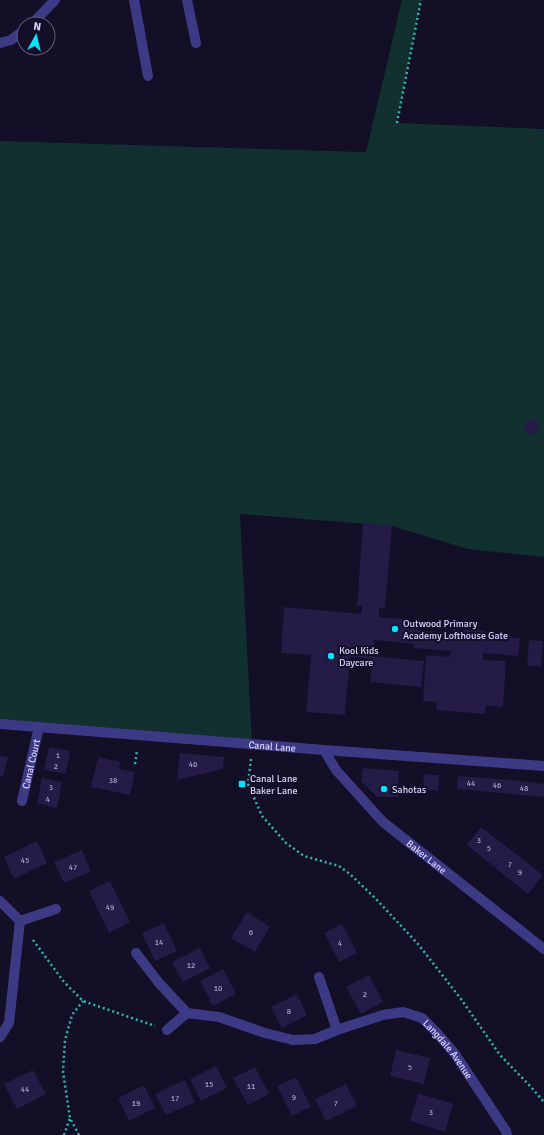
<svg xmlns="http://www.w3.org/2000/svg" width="544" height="1135" viewBox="0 0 544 1135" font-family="Signika,sans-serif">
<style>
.green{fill:#12302f}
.building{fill:#241b47}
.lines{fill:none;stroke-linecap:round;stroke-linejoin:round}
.path{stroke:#2fb8b0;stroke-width:2.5;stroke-dasharray:2 3;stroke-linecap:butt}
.minor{stroke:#3d3a85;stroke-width:10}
.poi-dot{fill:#00e5ff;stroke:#130f26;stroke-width:1.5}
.labels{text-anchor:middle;stroke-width:4;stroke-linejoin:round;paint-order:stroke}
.number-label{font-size:8px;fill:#aca6d1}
.poi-label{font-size:10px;fill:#d9d4ff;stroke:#130f26;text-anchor:start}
.street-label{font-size:10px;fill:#d9d4ff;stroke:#130f26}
</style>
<rect width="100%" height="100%" fill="#130f26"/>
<path class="green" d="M402 0H421L397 123 544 129V557L468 549 392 526 240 514 252 744 0 724V141L366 152Z"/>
<path class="building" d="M532 419 539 424 538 432 531 435 525 431 526 422Z
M363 523 392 526 385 608H379V617L418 620 417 630 452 633 453 629 485 631V635L520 638 518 656 483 653V660L506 661 503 707 486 706 485 714 436 710 437 702 423 701 426 655 450 657 451 651 414 648V644L374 640 372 656 424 661 421 687 370 682 373 659 350 657 345 715 306 712 311 655 281 653 284 607 361 614 362 606H357Z
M529 640 543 641 541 667 527 666Z
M49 747 70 751 66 774 44 770Z
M180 753 224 757 223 769 177 780Z
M0 756 8 757 3 777 0 776Z
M98 757 120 762 119 769 135 772 130 795 91 787Z
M363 768 399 771 398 797H377L361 781Z
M424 774 439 775 438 791 423 790Z
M458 776 511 780 544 784V797L457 789Z
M42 778 62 782 57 808 37 803Z
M481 827 543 875 528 894 467 845Z
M37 841 47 863 14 879 4 857Z
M82 850 91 871 64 883 54 862Z
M110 881 130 922 109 933 89 891Z
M247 912 270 927 255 952 231 938Z
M164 923 177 951 155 961 142 933Z
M342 924 357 953 339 962 324 933Z
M200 948 210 968 183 982 172 962Z
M223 969 236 994 213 1006 200 981Z
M369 975 383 1002 361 1014 346 987Z
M297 994 307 1015 282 1028 271 1007Z
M396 1050 430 1058 424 1084 390 1076Z
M216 1066 227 1088 201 1101 190 1079Z
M255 1067 269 1094 248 1105 233 1078Z
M33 1070 46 1094 17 1109 4 1084Z
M296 1077 311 1107 292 1116 277 1086Z
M185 1080 195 1102 166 1115 155 1094Z
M346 1084 357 1106 326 1121 315 1099Z
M144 1085 155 1108 129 1121 118 1098Z
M418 1093 453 1104 445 1132 410 1121Z"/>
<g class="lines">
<path class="path" d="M397 123 421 0
M251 759 248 784 262 816 286 843 304 856 339 866 351 875 376 899 418 944 461 999 500 1055 531 1087 544 1102
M135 764 137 750
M33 940 64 982 83 1001 155 1026
M64 1135 70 1118
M79 1135 70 1118 63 1072 65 1040 72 1015 83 1001"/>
<g class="minor">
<path d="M134 0 148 76"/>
<path d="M187 0 196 43"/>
<path d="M32 24 55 0"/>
<path d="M0 43 11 40 24 30"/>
<path id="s1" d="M0 724 324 750 544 766"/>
<path id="s2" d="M324 750 336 770 383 822 544 949"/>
<path id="s3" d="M22 801 39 727"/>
<path d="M0 901 20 921 56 909"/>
<path d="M136 953 159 983 187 1013"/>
<path d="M319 977 337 1030"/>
<path id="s4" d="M167 1030 187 1013 219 1017 265 1033 293 1040 315 1039 337 1030 383 1015 403 1012 422 1018 437 1033 455 1054 506 1131 507 1135"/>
<path d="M0 1037 9 1023 20 921"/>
</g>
</g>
<g class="poi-dot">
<circle cx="395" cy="629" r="4"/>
<circle cx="331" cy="656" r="4"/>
<rect x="238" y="780" width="8" height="8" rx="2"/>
<circle cx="384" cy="789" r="4"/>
</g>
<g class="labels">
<g class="number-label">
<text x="58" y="758">1</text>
<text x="193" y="767">40</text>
<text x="56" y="769">2</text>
<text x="113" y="783">38</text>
<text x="471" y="786">44</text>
<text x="497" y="788">46</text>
<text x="51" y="790">3</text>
<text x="524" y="791">48</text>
<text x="48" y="802">4</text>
<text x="479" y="843">3</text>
<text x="489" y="851">5</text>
<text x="25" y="863">45</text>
<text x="510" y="867">7</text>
<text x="73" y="870">47</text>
<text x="520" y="875">9</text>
<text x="110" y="910">49</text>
<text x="251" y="935">6</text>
<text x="159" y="945">14</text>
<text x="340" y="946">4</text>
<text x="191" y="968">12</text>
<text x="218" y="991">10</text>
<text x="365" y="997">2</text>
<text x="289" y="1014">8</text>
<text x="410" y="1070">5</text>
<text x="209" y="1087">15</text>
<text x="251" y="1089">11</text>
<text x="25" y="1092">44</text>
<text x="294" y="1100">9</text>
<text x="175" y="1101">17</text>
<text x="136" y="1106">19</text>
<text x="336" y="1106">7</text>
<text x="431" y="1115">3</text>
</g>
<g class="poi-label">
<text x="403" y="627">Outwood Primary<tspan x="403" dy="12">Academy Lofthouse Gate</tspan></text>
<text x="339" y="654">Kool Kids<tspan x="339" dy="12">Daycare</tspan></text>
<text x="250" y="782">Canal Lane<tspan x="250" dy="12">Baker Lane</tspan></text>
<text x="392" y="793">Sahotas</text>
</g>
<g class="street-label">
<text dy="4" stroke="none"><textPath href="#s1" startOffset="273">Canal Lane</textPath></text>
<text dy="4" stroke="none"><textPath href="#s3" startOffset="38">Canal Court</textPath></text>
<text dy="4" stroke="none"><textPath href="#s2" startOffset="149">Baker Lane</textPath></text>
<text dy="4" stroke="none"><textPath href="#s4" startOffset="311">Langdale Avenue</textPath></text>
</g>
</g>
<g transform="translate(36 36) rotate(8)"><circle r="19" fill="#130f26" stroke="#625e7d"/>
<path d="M0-3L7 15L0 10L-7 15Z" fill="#00e5ff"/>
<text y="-6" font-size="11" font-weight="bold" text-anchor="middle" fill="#d9d4ff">N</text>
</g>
</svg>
